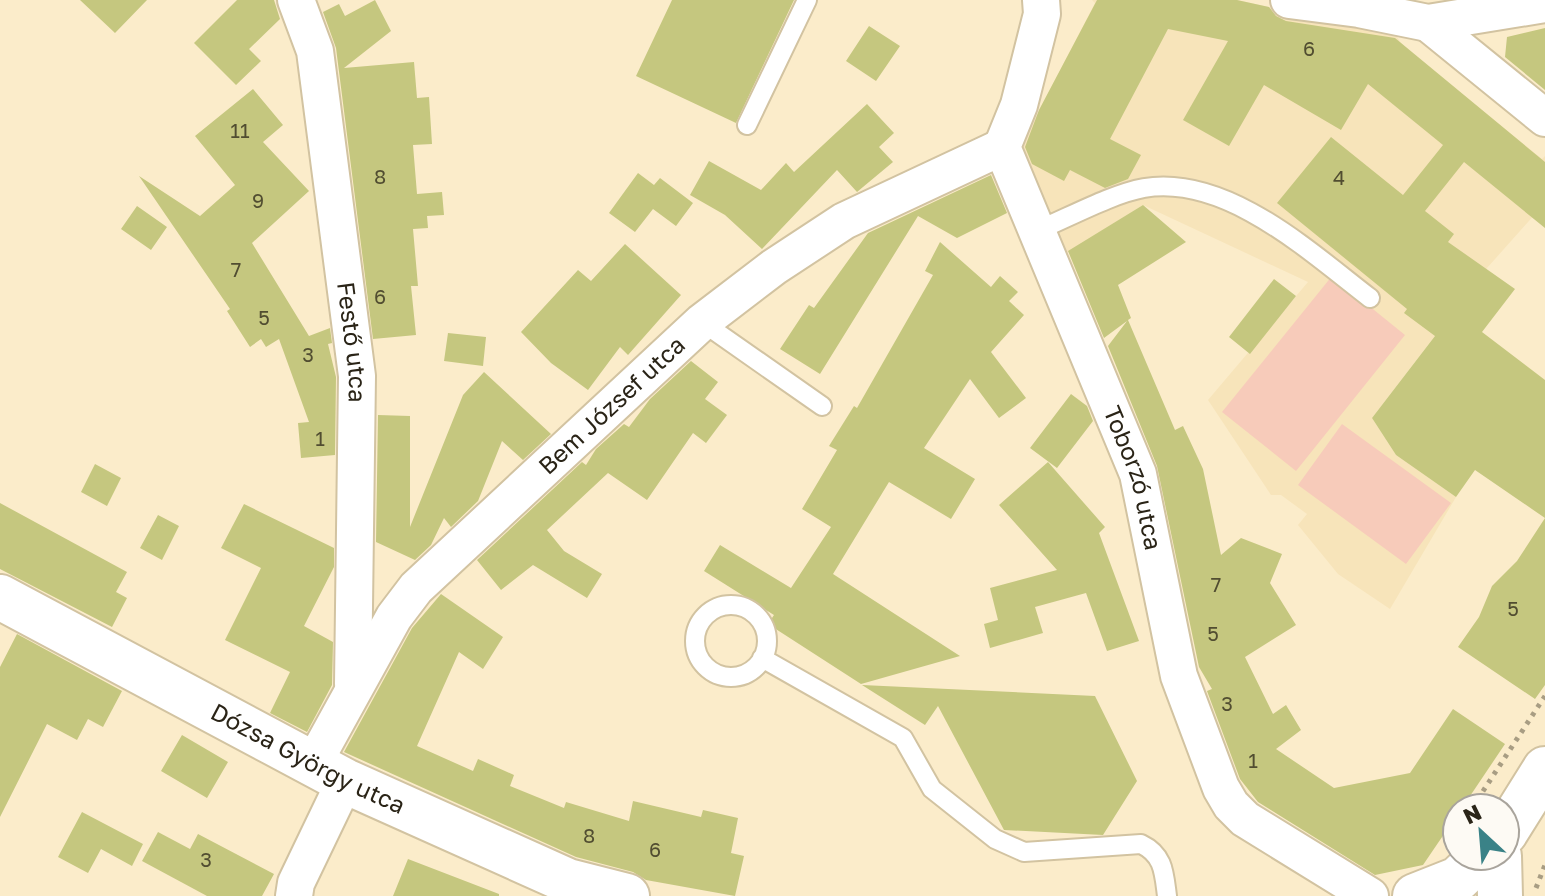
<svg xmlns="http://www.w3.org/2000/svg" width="1545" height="896" viewBox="0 0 1545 896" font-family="'Golos Text',sans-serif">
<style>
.built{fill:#f7e4ba}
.green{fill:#f7cbba}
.building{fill:#c5c77f}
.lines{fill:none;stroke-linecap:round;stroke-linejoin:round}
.service-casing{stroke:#d2c3a1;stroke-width:22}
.minor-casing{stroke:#d2c3a1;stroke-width:40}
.tertiary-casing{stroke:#d2c3a1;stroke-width:48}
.secondary-casing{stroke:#d2c3a1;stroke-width:48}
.path{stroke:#a89d83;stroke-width:5;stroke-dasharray:4 6;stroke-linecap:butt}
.service{stroke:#fff;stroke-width:18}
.minor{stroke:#fff;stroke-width:36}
.tertiary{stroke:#fff;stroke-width:44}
.secondary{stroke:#fff;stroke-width:44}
.labels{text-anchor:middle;stroke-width:6;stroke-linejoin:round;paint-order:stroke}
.number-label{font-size:20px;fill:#514d31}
.street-label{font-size:24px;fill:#2a2417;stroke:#fdfaf4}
</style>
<rect width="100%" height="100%" fill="#fbecca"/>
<path class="built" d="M1092 0H1237L1396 35 1402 45 1542 159 1545 156V203L1487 268 1372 418 1396 455 1456 497 1390 609 1338 574 1298 525 1307 514 1281 495H1271L1208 400 1308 282 1143 205 1060 257 1016 155 1095 3Z"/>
<path class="green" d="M1332 276 1405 335 1296 471 1222 412Z
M1342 424 1451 503 1406 564 1298 485Z"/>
<path class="building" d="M80 0H147L115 33Z
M237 0H274L280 19 249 49 261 61 236 85 194 43Z
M375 0 391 31 344 68 414 62 417 98 429 97 432 144 413 145 417 194 442 192 444 215 427 216 428 228 413 229 418 286H411L416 335 373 339 336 48 323 12 339 4 345 16Z
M672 0H794L736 123 636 76Z
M1097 0H1237L1269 7 1276 16 1286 21 1395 38 1545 162V228L1464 162 1425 211 1454 234 1448 242 1515 289 1482 332 1545 380V518L1475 470 1456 497 1396 455 1372 418 1435 336 1404 313 1407 309 1277 203 1331 137 1403 195 1443 145 1368 84 1341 130 1264 85 1229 146 1183 120 1228 41 1168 29 1110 139 1141 155 1128 179 1105 188 1070 170 1064 181 1032 164 1025 147 1039 110Z
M869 26 900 46 876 81 846 61Z
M1545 28V90L1505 57 1507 37Z
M253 89 283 125 263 142 309 191 252 243 309 336 330 328 332 343 328 344 336 377 335 455 301 458 298 423 309 422 279 339 266 347 261 339 250 347 227 311 230 309 139 176 200 216 235 185 195 136Z
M867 104 894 133 879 147 893 162 857 192 837 170 762 249 725 215 690 195 709 161 761 190 786 163 794 172Z
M638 173 654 185 660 178 693 203 676 226 653 209 635 232 609 213Z
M991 175 1007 213 957 238 918 216 820 374 780 349 809 305 814 308 868 233Z
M1143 205 1186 242 1118 285 1131 318 1128 320 1175 430 1183 426 1203 469 1221 555 1241 538 1282 554 1270 583 1296 625 1245 657 1273 714 1286 705 1301 730 1276 749 1334 788 1410 773 1453 709 1505 744 1462 808H1457V815L1423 865 1375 875 1258 802 1240 779 1207 691 1212 689 1199 667 1157 466 1108 346 1127 321 1104 338 1068 251Z
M137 206 167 227 151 250 121 229Z
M940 242 991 287 1000 276 1018 292 1009 301 1024 315 991 352 1026 398 999 418 970 379 924 448 975 479 951 519 889 482 833 574 960 656 861 684 768 624 774 615 704 571 720 545 791 588 831 527 802 509 837 450 829 446 854 406 857 408 933 275 925 271Z
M625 244 681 295 628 355 620 347 588 390 551 363 521 332 578 270 591 281Z
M1274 279 1296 296 1250 354 1229 337Z
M448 333 486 337 483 366 444 361Z
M691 361 718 382 705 399 727 415 706 443 693 433 647 500 608 473 547 530 564 551 602 574 587 598 533 565 501 590 477 560 582 462 586 465 596 449 624 424 629 427 650 399Z
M484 372 551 434 523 460 502 441 478 501 451 527 444 518 431 545 415 560 376 542 378 415 410 416V527L463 395Z
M1071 394 1087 406 1093 421 1057 468 1030 448Z
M1048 462 1105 527 1099 533 1139 641 1107 651 1086 593 1035 607 1043 633 990 648 984 624 998 620 990 588 1057 570 999 505Z
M95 464 121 478 107 506 81 492Z
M0 503 127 572 116 592 127 598 112 627 0 569Z
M244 504 334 548V567L304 626 333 642 332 685 307 732 270 713 290 672 225 640 261 568 221 548Z
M158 515 179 526 162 560 140 548Z
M1545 518V685L1535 699 1458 647 1479 617 1492 586 1517 561Z
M441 594 503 637 483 669 459 652 417 746 473 771 478 759 514 775 510 786 564 808 566 802 629 821 633 801 701 817 703 810 738 818 731 853 744 856 735 896 646 880 633 872 576 857 344 752 412 628Z
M17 634 122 691 103 727 88 719 77 740 47 724 0 817V667Z
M862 685 1095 696 1137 781 1103 835 1004 830 938 706 925 725Z
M182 735 228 762 207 798 161 771Z
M82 812 143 844 132 866 101 849 88 873 58 857Z
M158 832 190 849 198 834 274 874 262 896H207L142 861Z
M408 859 499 894V896H393Z"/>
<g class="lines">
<defs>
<path id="service" d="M747 125 807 0
M1036 231C1068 218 1111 194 1144 188 1226 174 1310 252 1370 298
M702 322 822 406
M695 641a36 36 0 1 1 72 0a36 36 0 1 1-72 0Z
M762 658 903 738 932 789 995 839 1024 852 1141 844C1164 855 1164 873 1167 896"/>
<g id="minor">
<path id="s1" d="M296 0 315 51 357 376 353 684"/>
<path id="s2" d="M1041 0 1042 14 1019 105 1002 147 1138 474 1179 676 1221 788 1231 805 1245 819 1370 896"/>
<path d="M1289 0 1359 9 1428 23 1545 4"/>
<path d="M1428 23 1545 118"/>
<path id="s3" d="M313 764 394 617 416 588 702 322 774 267 844 221 1002 147"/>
<path d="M294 896 296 883 345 781"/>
</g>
<path id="tertiary" d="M1499 856 1500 896"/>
<g id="secondary">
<path id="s4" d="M0 597 345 781 568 881 627 896"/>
<path d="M1505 833 1545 769"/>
<path d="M1415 896 1458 879 1482 856"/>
</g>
</defs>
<use href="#service" class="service-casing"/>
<use href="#minor" class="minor-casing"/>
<use href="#tertiary" class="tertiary-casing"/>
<use href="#secondary" class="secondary-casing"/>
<path class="path" d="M1472 808 1545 696
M1536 888 1545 865"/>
<use href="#service" class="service"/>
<use href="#minor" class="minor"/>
<use href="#tertiary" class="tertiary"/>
<use href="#secondary" class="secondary"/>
</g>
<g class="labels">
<g class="number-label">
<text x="1309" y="56">6</text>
<text x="240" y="138">11</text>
<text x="380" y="184">8</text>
<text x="1339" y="185">4</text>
<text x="258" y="208">9</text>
<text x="236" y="277">7</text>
<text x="380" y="304">6</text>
<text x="264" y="325">5</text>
<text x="308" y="362">3</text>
<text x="320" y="446">1</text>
<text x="1216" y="592">7</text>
<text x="1513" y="616">5</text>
<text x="1213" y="641">5</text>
<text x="1227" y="711">3</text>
<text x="1253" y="768">1</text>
<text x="589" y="843">8</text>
<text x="655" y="857">6</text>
<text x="206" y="867">3</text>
</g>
<g class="street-label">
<text dy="8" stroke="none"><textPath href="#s1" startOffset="348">Festő utca</textPath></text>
<text dy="8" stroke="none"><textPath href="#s3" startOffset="472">Bem József utca</textPath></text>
<text dy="8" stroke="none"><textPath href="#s2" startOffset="510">Toborzó utca</textPath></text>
<text dy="8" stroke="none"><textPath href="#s4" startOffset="348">Dózsa György utca</textPath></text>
</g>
</g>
<g transform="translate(1481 832) rotate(334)"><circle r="38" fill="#fdfaf4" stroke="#a9a49c" stroke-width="2"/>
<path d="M0-6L14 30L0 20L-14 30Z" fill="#3a8287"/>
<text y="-12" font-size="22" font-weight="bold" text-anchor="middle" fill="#2a2417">N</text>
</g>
</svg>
